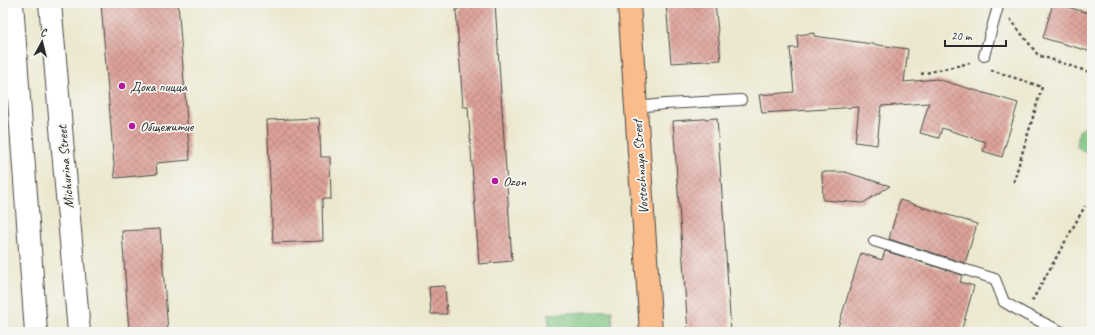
<svg xmlns="http://www.w3.org/2000/svg" width="1095" height="335" viewBox="0 0 1095 335" font-family="Caveat,sans-serif">
<style>
.grass{fill:url(#grass-dots);stroke:#567957}
.pitch{fill:#80c783;stroke:#567957}
.building{fill:url(#building-cross-hatch)}
.lines{fill:none;stroke-linecap:round;stroke-linejoin:round}
.service-casing{stroke:#484744;stroke-width:12}
.tertiary-casing{stroke:#484744;stroke-width:24}
.primary-casing{stroke:#484744;stroke-width:24}
.path{stroke:#484744;stroke-width:2.5;stroke-dasharray:3 3;stroke-linecap:butt}
.service{stroke:#fff;stroke-width:10}
.tertiary{stroke:#fff;stroke-width:22}
.primary{stroke:#f9bc8a;stroke-width:22}
.poi-dot{fill:#b5179e;stroke:#f6f6f2;stroke-width:1.5}
.labels{text-anchor:middle;stroke-width:3.5;stroke-linejoin:round;paint-order:stroke}
.poi-label{font-size:14px;fill:#2b2b2b;stroke:#f6f6f2;text-anchor:start}
.street-label{font-size:14px;fill:#2b2b2b;stroke:#f6f6f2}
</style>
<defs>
<pattern id="grass-dots" width="8" height="8" patternUnits="userSpaceOnUse"><rect width="8" height="8" fill="#80c783"/><path d="M2 2h.1M6 6h.1" fill="none" stroke="#69a26b" stroke-width="1.8" stroke-linecap="round"/></pattern>
<pattern id="building-cross-hatch" width="8" height="8" patternUnits="userSpaceOnUse"><rect width="8" height="8" fill="#dda29a"/><path d="M0 0l8 8M0 8l8-8" fill="none" stroke="#b3847e"/></pattern>
</defs>
<rect width="100%" height="100%" fill="#f6f6f2"/>
<filter id="ink" filterUnits="userSpaceOnUse"><feTurbulence type="fractalNoise" baseFrequency=".025" numOctaves="2"/><feDisplacementMap in="SourceGraphic" scale="8" xChannelSelector="R" yChannelSelector="G"/><feConvolveMatrix kernelMatrix="1 2 1 2 8 2 1 2 1" color-interpolation-filters="sRGB"/></filter>
<filter id="wash" filterUnits="userSpaceOnUse"><feTurbulence type="fractalNoise" baseFrequency=".012" numOctaves="4" result="noise"/><feDisplacementMap in="SourceGraphic" scale="16" xChannelSelector="R" yChannelSelector="G"/><feGaussianBlur stdDeviation="0.9" result="paint"/><feColorMatrix in="noise" values="0 0 0 0 0 0 0 0 0 0 0 0 0 0 0 0 0 1.4 0 .05"/><feComposite in="paint" operator="in"/></filter>
<g filter="url(#wash)">
<rect width="100%" height="100%" fill="#ece8cf"/>
<path class="grass" d="M612 311 613 332H550L548 314Z"/>
<path class="pitch" d="M1092 123V157L1076 146 1079 131Z"/>
<g id="blocks">
<path class="building" d="M101 3H178L190 160 156 163 157 174 115 178Z
M459 3H495L512 261 479 264 468 107H463L456 9H459Z
M666 3H715L721 60 671 63Z
M1053 3 1092 14V52L1043 38Z
M814 33V36L908 49 904 82 937 79 1018 103 1002 157 983 151 986 142 942 128 939 138 920 133 929 103 881 106 877 145 855 142 859 107 762 113 759 95 794 92 790 48H798L797 35Z
M319 118 321 157H330L331 199H322L323 241 273 243 267 120Z
M717 118 731 332H688L673 121Z
M822 172H845L890 186 863 203 823 200Z
M900 200 977 224 965 263 889 239Z
M160 229 168 332H129L122 231Z
M885 251 962 275 960 282 974 286 961 332H854L838 327 861 253 882 260Z
M445 286 447 314H431L429 287Z"/>
</g>
</g>
<g filter="url(#ink)">
<use href="#blocks" fill-opacity="0" stroke="#484744" stroke-width="1"/>
<g class="lines">
<defs>
<path id="service" d="M984 56 999 3
M636 107 665 104 741 100
M874 241 995 279 1004 302 1025 314 1062 332"/>
<path id="tertiary" d="M12 3 36 332
M50 3 79 332"/>
<path id="primary" d="M629 3 651 332"/>
</defs>
<use href="#service" class="service-casing"/>
<use href="#tertiary" class="tertiary-casing"/>
<use href="#primary" class="primary-casing"/>
<path class="path" d="M968 3 983 7
M1010 19 1038 55 1092 73
M991 70 1042 87 1013 184
M921 74 970 63
M1032 301 1085 206"/>
<use href="#service" class="service"/>
<use href="#tertiary" class="tertiary"/>
<use href="#primary" class="primary"/>
</g>
</g>
<g class="poi-dot">
<circle cx="122" cy="86" r="4"/>
<circle cx="132" cy="126" r="4"/>
<circle cx="495" cy="181" r="4"/>
</g>
<g class="labels">
<g class="poi-label">
<text x="130" y="91">Дока пицца</text>
<text x="140" y="131">Общежитие</text>
<text x="503" y="186">Ozon</text>
</g>
<g class="street-label">
<text transform="translate(65 167) rotate(-95)" y="5">Michurina Street</text>
<text transform="translate(640 167) rotate(-94)" y="5">Vostochnaya Street</text>
</g>
</g>
<rect width="1095" height="335" fill="none" stroke="#f6f6f2" stroke-width="16"/>
<g transform="translate(42 42) rotate(7)" stroke="#f6f6f2" stroke-width="3" paint-order="stroke">
<path d="M0-3L7 15L0 10L-7 15Z" fill="#2b2b2b"/>
<text y="-6" font-size="11" font-weight="bold" text-anchor="middle" fill="#2b2b2b">С</text>
</g>
<path d="M945 40v6h61v-6" fill="none" stroke="#2b2b2b" stroke-width="2"/>
<text x="951" y="40" font-size="12" fill="#2b2b2b" stroke="#f6f6f2" stroke-width="3" paint-order="stroke">20 m</text>
</svg>
